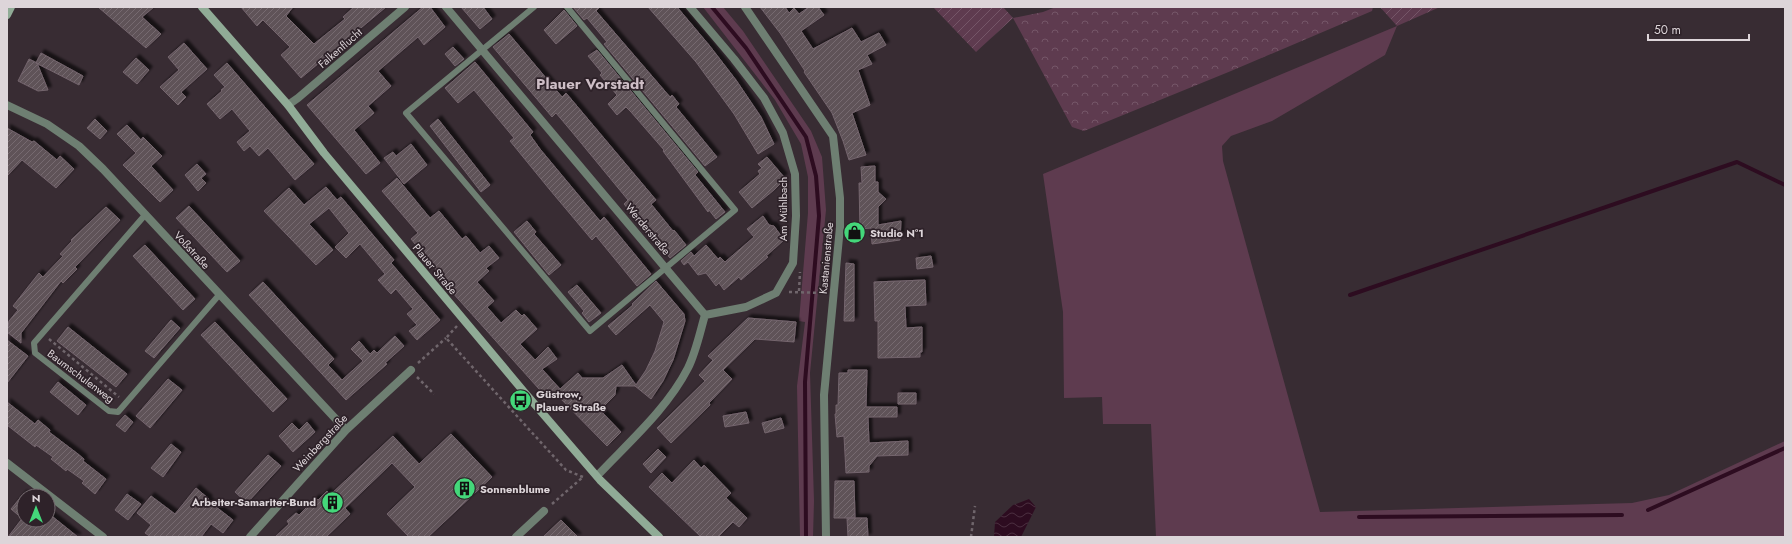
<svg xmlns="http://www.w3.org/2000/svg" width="1792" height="544" viewBox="0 0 1792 544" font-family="Jost,sans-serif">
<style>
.grass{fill:#5e3b4f}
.forest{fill:url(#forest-crowns)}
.garden{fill:url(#garden-furrows)}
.water{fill:url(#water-waves)}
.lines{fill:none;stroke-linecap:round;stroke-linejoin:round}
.stream{stroke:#2d0c20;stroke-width:4}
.building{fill:url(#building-hatch);stroke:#74656d;filter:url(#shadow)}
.path{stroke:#70666c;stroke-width:2.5;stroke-dasharray:3 3;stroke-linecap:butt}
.lane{stroke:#6e7f72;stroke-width:6}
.street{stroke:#6e7f72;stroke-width:8}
.secondary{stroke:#90ab96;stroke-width:8}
.labels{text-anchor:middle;stroke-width:3.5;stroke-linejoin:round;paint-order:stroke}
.street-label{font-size:11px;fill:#ddd5d9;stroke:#2e2229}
.poi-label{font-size:11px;font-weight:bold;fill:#ddd5d9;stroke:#2e2229;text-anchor:start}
.district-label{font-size:15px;font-weight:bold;fill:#cebec6;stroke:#2e2229}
</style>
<defs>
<pattern id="forest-crowns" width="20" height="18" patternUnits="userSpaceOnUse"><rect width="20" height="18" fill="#5e3b4f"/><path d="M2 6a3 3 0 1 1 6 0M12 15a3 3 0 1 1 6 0" fill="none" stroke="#755668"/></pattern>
<pattern id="garden-furrows" width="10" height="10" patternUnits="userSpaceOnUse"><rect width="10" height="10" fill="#5e3b4f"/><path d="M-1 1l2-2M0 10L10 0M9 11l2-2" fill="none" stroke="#755668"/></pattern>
<pattern id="water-waves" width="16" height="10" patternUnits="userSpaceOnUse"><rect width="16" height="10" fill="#2d0c20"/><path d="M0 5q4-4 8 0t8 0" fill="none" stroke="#4b2e40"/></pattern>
<pattern id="building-hatch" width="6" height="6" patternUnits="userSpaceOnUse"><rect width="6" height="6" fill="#5f5259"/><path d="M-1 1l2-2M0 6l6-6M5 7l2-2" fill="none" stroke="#766a70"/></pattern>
<filter id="shadow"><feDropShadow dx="3.5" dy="-3.5" stdDeviation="1" flood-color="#0009"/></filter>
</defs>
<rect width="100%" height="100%" fill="#382c33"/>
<path class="grass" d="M703 7H723L743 31 811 131 822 157 826 210 810 373 814 501 813 537H800L797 386 805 322 799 321 808 213V177L801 144 775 100Z
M1397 26 1385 55 1272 121 1231 136 1222 146 1223 161 1320 512 1632 503 1669 495 1785 441V537H1156L1151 424H1103L1102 397 1064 398 1063 312 1043 174Z"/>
<path class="forest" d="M1056 7H1373L1372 11 1231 71 1084 131 1072 127 1013 18 1043 12Z"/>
<path class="garden" d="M933 7H1003L1013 18 976 52Z
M1380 7H1440L1397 26Z"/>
<path class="water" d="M1029 499 1036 507 1021 537H994L995 522 1013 505Z"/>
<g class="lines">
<path class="stream" d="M712 7 746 48 806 137 816 176 819 216 805 382 806 537
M1350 295 1737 162 1785 185
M1648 510 1785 448
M1359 517 1622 515"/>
</g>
<path class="building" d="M98 7H154L142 17 161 34 146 48Z
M241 7H293L286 16 314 44 345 19 343 17 354 7H386L301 78 281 55 290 47 263 20 257 26Z
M423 7H430L445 27 424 45 418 37 378 71 391 86 368 106 374 113 354 130 380 163 366 174 307 105Z
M461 7H483L492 19 480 29Z
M573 7H600L596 11 670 97 672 95 679 104 676 107 717 157 705 166 604 44 607 42 587 18 584 20Z
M648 7H677L709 45 736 80 761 117 774 144 758 154 734 114 696 62Z
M760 7H785L789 13 794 8 799 14 809 7H818L824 15 801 31 813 49 852 28 861 42 879 33 886 45 867 55 872 64 858 70 870 105 852 113 866 155 849 160 843 141 832 113 804 72 805 71 780 33Z
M564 10 577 26 556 44 544 30Z
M509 34 562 97 566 93 656 200 651 204 673 231 674 230 686 245 670 258 624 204 628 200 572 132 556 113 552 117 493 47Z
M184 43 207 69 181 92 186 97 178 105 160 87 179 70 168 57Z
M453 47 464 59 455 66 445 54Z
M597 50 698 172 695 175 725 212 716 219 709 210 708 212 663 151 664 150 631 112 626 107 617 115 608 104 617 95 600 75 602 73 588 56Z
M41 53 83 76 79 85 36 63Z
M136 58 149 70 137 84 123 72Z
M29 59 37 63 48 90 38 91 18 81Z
M475 62 533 132 530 135 540 149 600 221 604 217 651 274 637 286 596 236 592 240 550 190 510 141 514 138 474 90 458 103 445 88Z
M227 63 314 164 295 180 268 148 259 156 250 146 244 151 237 142 250 131 232 109 220 119 207 104 222 91 221 90 225 87 214 75Z
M95 119 107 131 100 139 87 128Z
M438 119 490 185 481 192 430 126Z
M127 125 141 140 143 137 162 156 151 166 173 190 160 202 123 165 136 153 117 134Z
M7 128 32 142 34 141 57 160 60 156 74 169 56 188 22 160 7 176Z
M411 144 427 165 404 184 384 158 393 152 396 156Z
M767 157 784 177 778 182 780 184 774 190 752 208 739 192 760 174 758 171 762 168 758 164Z
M197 164 206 174 201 178 206 183 198 191 185 175Z
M875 166V182H878V192L886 199 878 207V225L901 221 900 240 872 244 871 228 860 229 859 183H862L861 167Z
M397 178 430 218 439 211 462 239 466 236 480 253 489 246 499 258 486 268 489 271 477 282 494 301 487 307 501 323 516 310 522 316 524 314 537 329 520 344 535 360 548 347 557 359 542 369 560 389 578 373 582 378H603L622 365 636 385 646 370 655 351 664 322 650 305 616 335 608 326 633 305 632 304 656 281 684 314 685 321 673 360 663 381 651 399 635 386H616L615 395 600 410 621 432 607 446 555 393 557 392 548 399 451 291 452 289 411 239 418 233 382 191Z
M326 187 337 200 341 197 394 260 391 263 440 320 417 340 409 331 417 325 407 314 413 309 396 289 391 294 378 280 385 274 360 244 346 258 335 247 349 233 329 208 309 224 333 250 316 265 264 211 289 188 304 205Z
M189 206 240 261 227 272 176 218Z
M106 207 120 220 75 267 77 269 63 283 61 281 21 333V343L7 332 9 321 18 310 13 306 39 273 43 277 63 256 60 254 72 241 71 240Z
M763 216 769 225 774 226 784 240 766 256 768 257 741 280 739 277 724 290 719 283 716 286 706 273 698 275 688 262 684 265 681 261 691 252 694 256 706 245 718 259 720 257 725 262 754 237 747 229Z
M527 221 536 232 534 234 561 265 549 275 514 232Z
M145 245 195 299 183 310 133 256Z
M931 256 933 267 917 269 916 258Z
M846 263 854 264V321H844Z
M925 280 926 305 905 306 906 328 922 327V352H920V357L878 358V321H875L874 282Z
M263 282 334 359 328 365 342 380 363 361 351 349 359 341 370 354 374 350 377 353 395 336 404 346 385 363 387 364 346 400 249 295Z
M577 285 601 313 589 322 582 313 584 311 568 292Z
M748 318 796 322 794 342 755 339 723 370 732 379 709 403 710 405 671 443 657 428 705 381 699 375 713 360 708 356Z
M171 320 180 328 154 358 145 351Z
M215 322 287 399 273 412 201 335Z
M68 327 127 374 116 387 57 341Z
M7 340 28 356 7 383Z
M848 370H867L866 407H897V417H868L869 443 908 441V455L877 456 869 466V472L846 473 844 436 837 437 835 414H836V405H838L839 373H848Z
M168 379 182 390 150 428 136 416Z
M58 382 86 405 78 415 50 392Z
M898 393H916V404H898Z
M7 402 35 424 38 420 50 430 49 432 78 454 84 459 83 461 106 479 95 494 82 483 84 481 67 469 66 471 51 459 53 457 36 445 35 447 7 425Z
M746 412 749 423 725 427 723 416Z
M125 415 133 422 125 432 116 425Z
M781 418 784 428 765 433 762 423Z
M307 422 315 432 293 452 279 436 292 423 299 430Z
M451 434 492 477 428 537H409L387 514 415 487 392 463 345 508 350 514 326 537H275L289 524 287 521 296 513 299 515 316 498 318 500 327 491 330 495 393 436 419 464Z
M171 444 181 452 163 477 151 468Z
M658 449 666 457 651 473 643 464Z
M268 455 281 466 247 503 235 492Z
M694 460 701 468 704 465 731 493 726 498 747 518 739 527 733 522 718 537H701L649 487 662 473 672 483Z
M835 481H854L855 518H834Z
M196 488 209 499 207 500 233 520 223 533 211 524 201 537H151L145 533 151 525 137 513 151 496 175 514Z
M24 493V520L11 509Z
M127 494 141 504 128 520 115 510Z
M48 513 78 537H8L21 520H48Z
M847 518H867L868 537H848Z
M561 520 578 537H543Z"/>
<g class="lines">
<path class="path" d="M799 291 800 272
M789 292 824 293
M457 326 446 338 566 470 583 477
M49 339 119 397
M418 363 446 338
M417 377 434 394
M552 504 583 477
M971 537 975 506"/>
<path class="lane" d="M534 7 406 113 590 331 735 210 567 7
M145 215 34 343 35 353 109 411 118 412 219 295"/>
<path class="street" d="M446 7 705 315
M690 7 734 59 764 98 783 133 795 174 796 216 793 263 776 293 746 307 705 315
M745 7 833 136 840 198V227L824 395 826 537
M7 105 47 124 79 146 103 169 346 430
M288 105 298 98 405 7
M7 463 103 537
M597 476C629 442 667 409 688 368 696 352 700 332 705 315
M250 537 346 430 411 370
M516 537 544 511"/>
<path class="secondary" d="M202 7 288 105 324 153 525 393 600 480 659 537
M7 15 11 7"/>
</g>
<defs>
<symbol id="shop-disc" viewBox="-11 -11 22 22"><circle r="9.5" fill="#44d77a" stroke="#2e2229"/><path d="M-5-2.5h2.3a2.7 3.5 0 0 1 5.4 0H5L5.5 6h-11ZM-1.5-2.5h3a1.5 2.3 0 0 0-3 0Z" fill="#111"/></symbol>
<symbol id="bus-disc" viewBox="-11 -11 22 22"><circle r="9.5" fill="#44d77a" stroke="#2e2229"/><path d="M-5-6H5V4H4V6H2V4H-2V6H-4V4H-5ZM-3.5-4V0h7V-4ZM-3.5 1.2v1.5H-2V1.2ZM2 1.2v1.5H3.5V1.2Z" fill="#111"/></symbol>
<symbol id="building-disc" viewBox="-11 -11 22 22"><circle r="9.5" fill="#44d77a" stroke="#2e2229"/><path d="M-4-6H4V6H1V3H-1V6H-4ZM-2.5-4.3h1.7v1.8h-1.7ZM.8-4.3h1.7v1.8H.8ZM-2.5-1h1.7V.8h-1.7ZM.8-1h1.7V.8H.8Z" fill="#111"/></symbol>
</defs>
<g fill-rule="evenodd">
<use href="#shop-disc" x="842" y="220" width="25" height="25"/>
<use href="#bus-disc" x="508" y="388" width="25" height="25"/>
<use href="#building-disc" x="452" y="476" width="25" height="25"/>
<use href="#building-disc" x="320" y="490" width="25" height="25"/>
</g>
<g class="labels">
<g class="street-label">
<text transform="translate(340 48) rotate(-41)" y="4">Falkenflucht</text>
<text transform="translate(783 209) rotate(-90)" y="4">Am Mühlbach</text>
<text transform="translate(648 229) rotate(50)" y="4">Werderstraße</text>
<text transform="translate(192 250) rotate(47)" y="4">Voßstraße</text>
<text transform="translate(826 258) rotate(-85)" y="4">Kastanienstraße</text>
<text transform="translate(435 269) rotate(50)" y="4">Plauer Straße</text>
<text transform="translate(81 376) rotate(37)" y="4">Baumschulenweg</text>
<text transform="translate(320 443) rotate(-47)" y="4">Weinbergstraße</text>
</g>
<g class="poi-label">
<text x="870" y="237">Studio N°1</text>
<text x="536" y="398">Güstrow,<tspan x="536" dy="13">Plauer Straße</tspan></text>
<text x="480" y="493">Sonnenblume</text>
<text x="316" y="506" text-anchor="end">Arbeiter-Samariter-Bund</text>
</g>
<g class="district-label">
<text x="590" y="89">Plauer Vorstadt</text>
</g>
</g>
<rect width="1792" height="544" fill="none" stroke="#ddd5d9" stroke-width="16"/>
<g transform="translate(36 508)"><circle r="19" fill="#2e2229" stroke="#746a6f"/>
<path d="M0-3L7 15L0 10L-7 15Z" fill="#44d77a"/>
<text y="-6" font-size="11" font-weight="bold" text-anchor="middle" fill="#ddd5d9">N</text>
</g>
<path d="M1648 34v6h101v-6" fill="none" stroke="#ddd5d9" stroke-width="2"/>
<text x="1654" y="34" font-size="12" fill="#ddd5d9" stroke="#2e2229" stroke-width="3" paint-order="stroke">50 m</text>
</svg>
